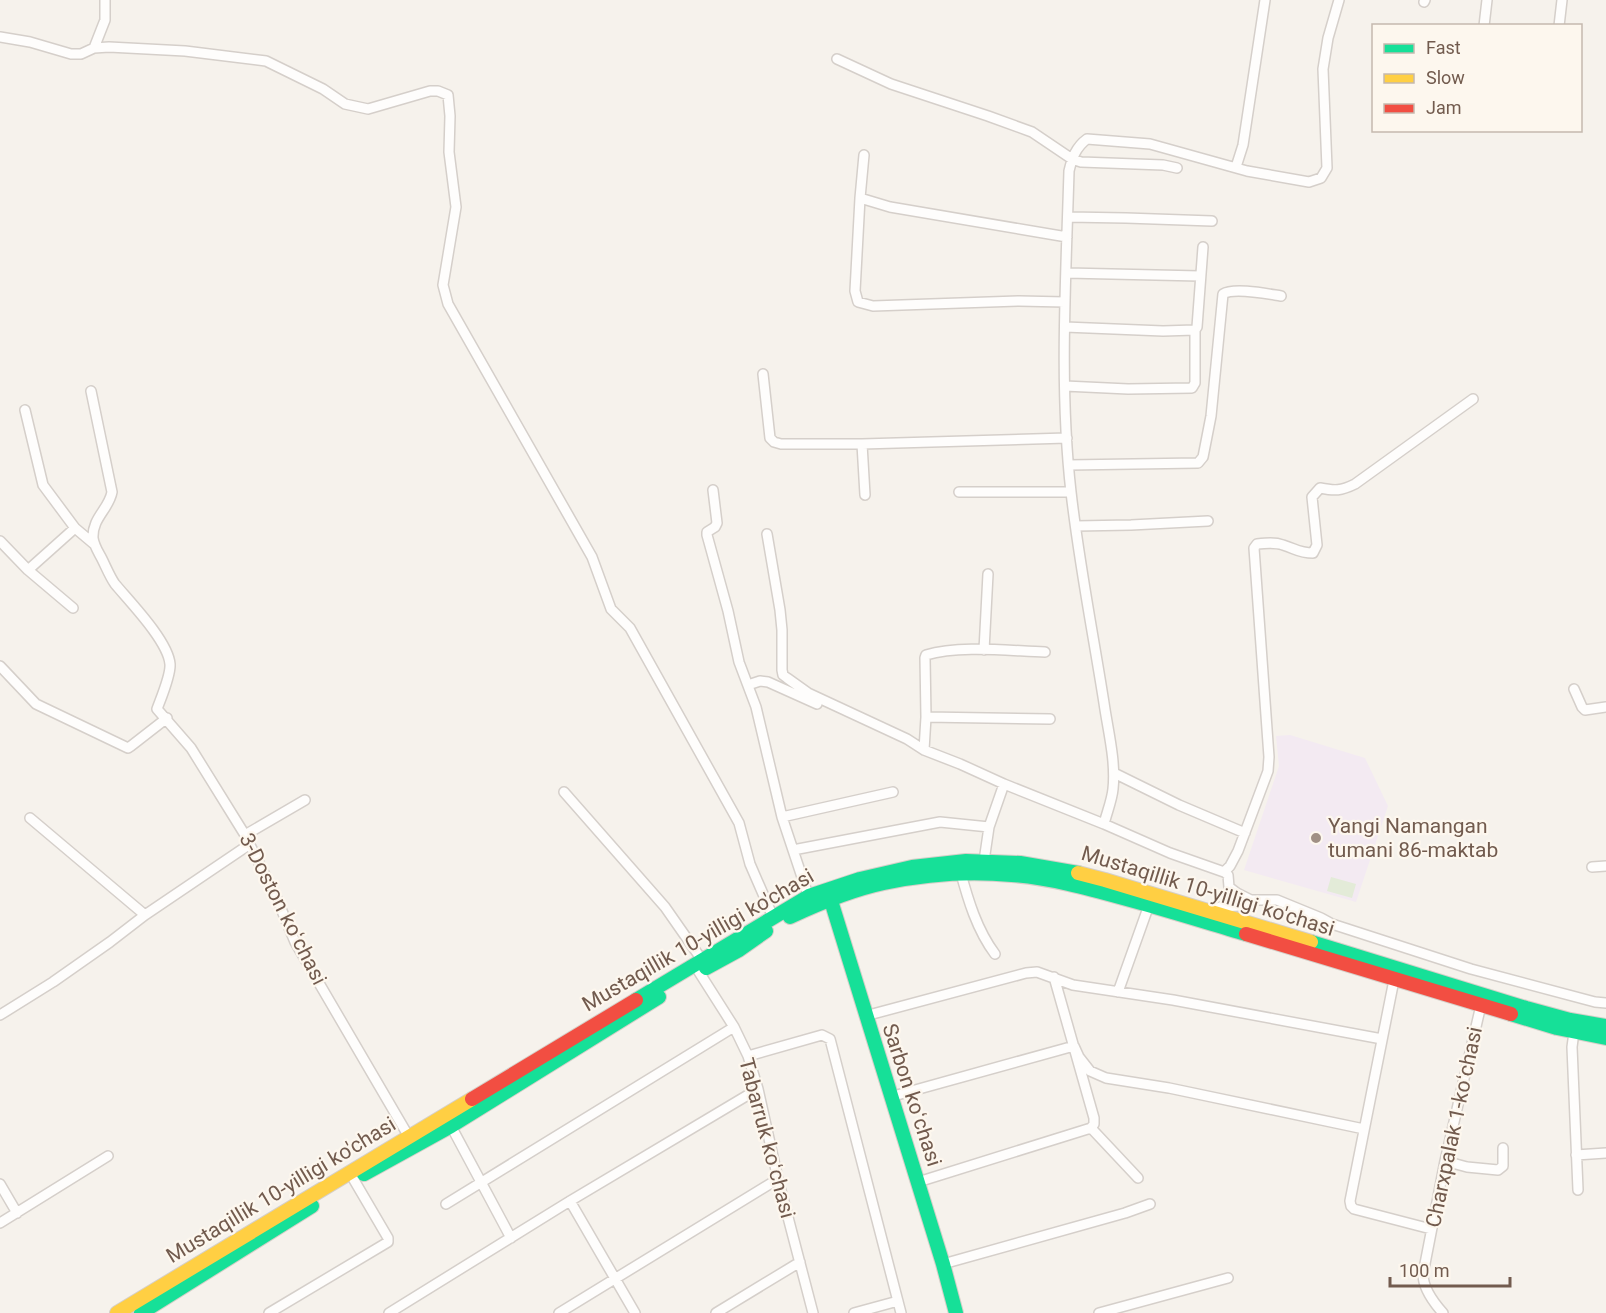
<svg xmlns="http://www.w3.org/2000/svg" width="1606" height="1313" viewBox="0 0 1606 1313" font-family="Roboto,sans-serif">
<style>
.education{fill:#f3eaf2}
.green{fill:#e3ebd8}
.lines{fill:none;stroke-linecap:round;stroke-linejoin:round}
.street-casing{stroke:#d5cfca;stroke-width:12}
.fast-casing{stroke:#d5cfc8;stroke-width:16}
.slow-casing{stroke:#d5cfc8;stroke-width:16}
.jam-casing{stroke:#d5cfc8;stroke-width:16}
.street{stroke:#fefdfc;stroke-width:9}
.fast{stroke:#16e098;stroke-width:14}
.slow{stroke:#ffcf43;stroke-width:14}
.jam{stroke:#f24e42;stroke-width:14}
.poi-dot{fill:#a09085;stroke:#fdf7ee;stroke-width:2}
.labels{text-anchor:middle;stroke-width:4.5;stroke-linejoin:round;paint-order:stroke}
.poi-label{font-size:21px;fill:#725b4e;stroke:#fdf7ee;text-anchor:start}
.street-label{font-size:21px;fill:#725b4e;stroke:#fdf7ee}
</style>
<rect width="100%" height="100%" fill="#f6f2ec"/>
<path class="education" d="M1290 735 1365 758 1388 806 1356 902 1244 870 1279 766 1276 736Z"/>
<path class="green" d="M1331 877 1356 884 1352 898 1327 891Z"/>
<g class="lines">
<defs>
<path id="street" d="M1424 2 1425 0
M1484 26 1487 0
M1559 26 1562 0
M0 37 30 42 71 54H81L94 48 109 47 185 51 266 61 323 89 345 104 368 109 430 91H438L448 95 450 116 449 152 456 207 443 285 448 304 592 557 611 609 630 628 739 823 750 864 773 917
M94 48 105 20V0
M837 59 891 84 988 116 1032 132 1072 159 1081 162 1163 165 1177 168
M864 155 860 198 855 291 858 302 873 306 1019 301 1065 302
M1236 167 1243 145 1265 0
M860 198 890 207 1067 237
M1068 217 1126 218 1212 221
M1067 273 1200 276
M1065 327 1163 331 1195 330 1197 327 1203 247
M763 374 770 438 774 442 781 444H862L1067 438
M1065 386 1128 389 1192 388 1195 383V330
M91 391 112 492C109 509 92 518 93 538 94 546 99 553 102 559 106 567 110 577 115 584 130 602 168 641 170 664 171 675 161 698 157 709L191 748 245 835 277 899 295 942 409 1137
M25 410 43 485 75 528 94 544
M862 444 865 495
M1069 465 1198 463 1203 457 1211 416 1223 294C1234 287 1268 294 1281 296
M713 490 717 523 715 527 707 532V535L728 611 739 662 756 707 782 817 810 901
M959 492H1071
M1076 526 1131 525 1208 521
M767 534 780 610 782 630V670L783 675 787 678 808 693 907 739 924 750 960 764 1004 784 1104 824 1170 853 1224 872
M0 541 28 570 73 608
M28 570 75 528
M984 650 988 574
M0 666 36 704 128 748 131 746 167 718
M748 685 760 681 768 682 817 704
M1574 689 1582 707 1585 710 1606 707
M926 717 1050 719
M924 750 926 717 925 658 926 655C960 645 1010 651 1045 652
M1114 773 1179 805 1245 833
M564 792 665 907 702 960
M782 817 893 792
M30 818 145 915
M1104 824C1107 812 1112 800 1113 789 1116 761 1108 731 1104 703 1093 633 1079 563 1071 492 1059 387 1066 277 1069 171 1072 158 1076 147 1087 139L1150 144 1247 171 1309 182 1321 178 1327 168 1323 69 1328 38 1339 0
M245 835 305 800
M793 850 940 822 989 827
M984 861 989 827 1004 784
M1592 867 1606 866
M960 870C968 900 977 930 995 954
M1224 872 1230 866 1238 851 1268 771 1269 757 1254 548 1257 544C1266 543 1275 542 1283 545 1296 549 1299 553 1313 553L1317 545 1312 497 1320 488C1335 491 1341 491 1355 484L1473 399
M1224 872 1228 875 1229 887 1237 893 1251 900H1277L1321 918 1332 924 1471 969 1595 1002 1606 1003
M1209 913 1220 907 1239 906 1251 900
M699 972 734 1027 748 1056 758 1089 778 1179 813 1313
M1394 980 1350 1201 1351 1206 1354 1209 1431 1229
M1118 992 1149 905
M0 1015 53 982 110 942 145 915 250 844
M865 1016 1026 973 1037 972 1073 985 1173 1000 1382 1039
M1574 1032 1572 1047 1578 1190
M748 1056 822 1035 830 1039 901 1313
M890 1097 1074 1046 1079 1057 1090 1071 1106 1078 1169 1088 1364 1129
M451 1126 511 1238
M1091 1128 1138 1178
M1576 1155 1606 1153
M1445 1161 1467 1167 1498 1170 1503 1166V1148
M918 1182 1091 1128 1094 1124V1118L1054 977
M0 1184 17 1213
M570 1201 635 1313
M446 1204 734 1027
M0 1223 108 1156
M943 1264 1125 1213 1150 1204
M269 1313 388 1242V1238L354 1180
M389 1313 570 1201 758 1089
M559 1313 778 1179
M716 1313 800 1262
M854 1313 898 1301
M1099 1313 1228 1278
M1443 1313C1434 1303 1423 1288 1423 1274L1445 1161 1481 1005"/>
<path id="fast" d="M828 891 943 1264 956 1313
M790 917C820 903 851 890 884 883 926 874 969 871 1012 875 1050 878 1087 888 1123 898 1164 909 1205 922 1246 934
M1311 942 1526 1008 1570 1020 1606 1026
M706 968 739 950 766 931
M636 1000 809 896 860 879 912 867 966 861 1020 863 1078 873
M1511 1014 1557 1028 1606 1038
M364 1174 451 1126 659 997
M141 1313 312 1206"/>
<path id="slow" d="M1078 873 1105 880 1311 942
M117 1313 472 1099"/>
<path id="jam" d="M1246 934 1511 1014
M472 1099 636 1000"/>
</defs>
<use href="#street" class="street-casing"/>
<use href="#fast" class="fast-casing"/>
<use href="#slow" class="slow-casing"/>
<use href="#jam" class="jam-casing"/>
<use href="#street" class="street"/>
<use href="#fast" class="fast"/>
<use href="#slow" class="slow"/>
<use href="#jam" class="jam"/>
</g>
<circle class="poi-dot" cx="1316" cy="838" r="6"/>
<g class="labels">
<g class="poi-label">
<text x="1328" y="833">Yangi Namangan<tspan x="1328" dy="24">tumani 86-maktab</tspan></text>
</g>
<g class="street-label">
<text transform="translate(1208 891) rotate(17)" y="7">Mustaqillik 10-yilligi ko'chasi</text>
<text transform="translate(283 909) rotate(63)" y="7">3-Doston koʻchasi</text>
<text transform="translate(698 940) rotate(-30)" y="7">Mustaqillik 10-yilligi ko'chasi</text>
<text transform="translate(912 1095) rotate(72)" y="7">Sarbon koʻchasi</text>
<text transform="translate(1454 1127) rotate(-78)" y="7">Charxpalak 1-koʻchasi</text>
<text transform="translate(767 1138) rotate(75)" y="7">Tabarruk koʻchasi</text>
<text transform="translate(281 1190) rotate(-31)" y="7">Mustaqillik 10-yilligi ko'chasi</text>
</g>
</g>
<rect x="1372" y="24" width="210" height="108" fill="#fdf7ee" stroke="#c5b9ae" stroke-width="1.5"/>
<rect x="1384" y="44" width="30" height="9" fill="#16e098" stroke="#c5b9ae" stroke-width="1.5"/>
<text x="1426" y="54" font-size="18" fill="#725b4e">Fast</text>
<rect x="1384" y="74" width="30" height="9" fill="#ffcf43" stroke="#c5b9ae" stroke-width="1.5"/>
<text x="1426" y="84" font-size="18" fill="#725b4e">Slow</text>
<rect x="1384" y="104" width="30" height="9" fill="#f24e42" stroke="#c5b9ae" stroke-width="1.5"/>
<text x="1426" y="114" font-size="18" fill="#725b4e">Jam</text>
<path d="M1390 1277v9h120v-9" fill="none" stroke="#725b4e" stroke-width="3"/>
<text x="1399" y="1277" font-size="18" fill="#725b4e" stroke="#fdf7ee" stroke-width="4.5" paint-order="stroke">100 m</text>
</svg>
